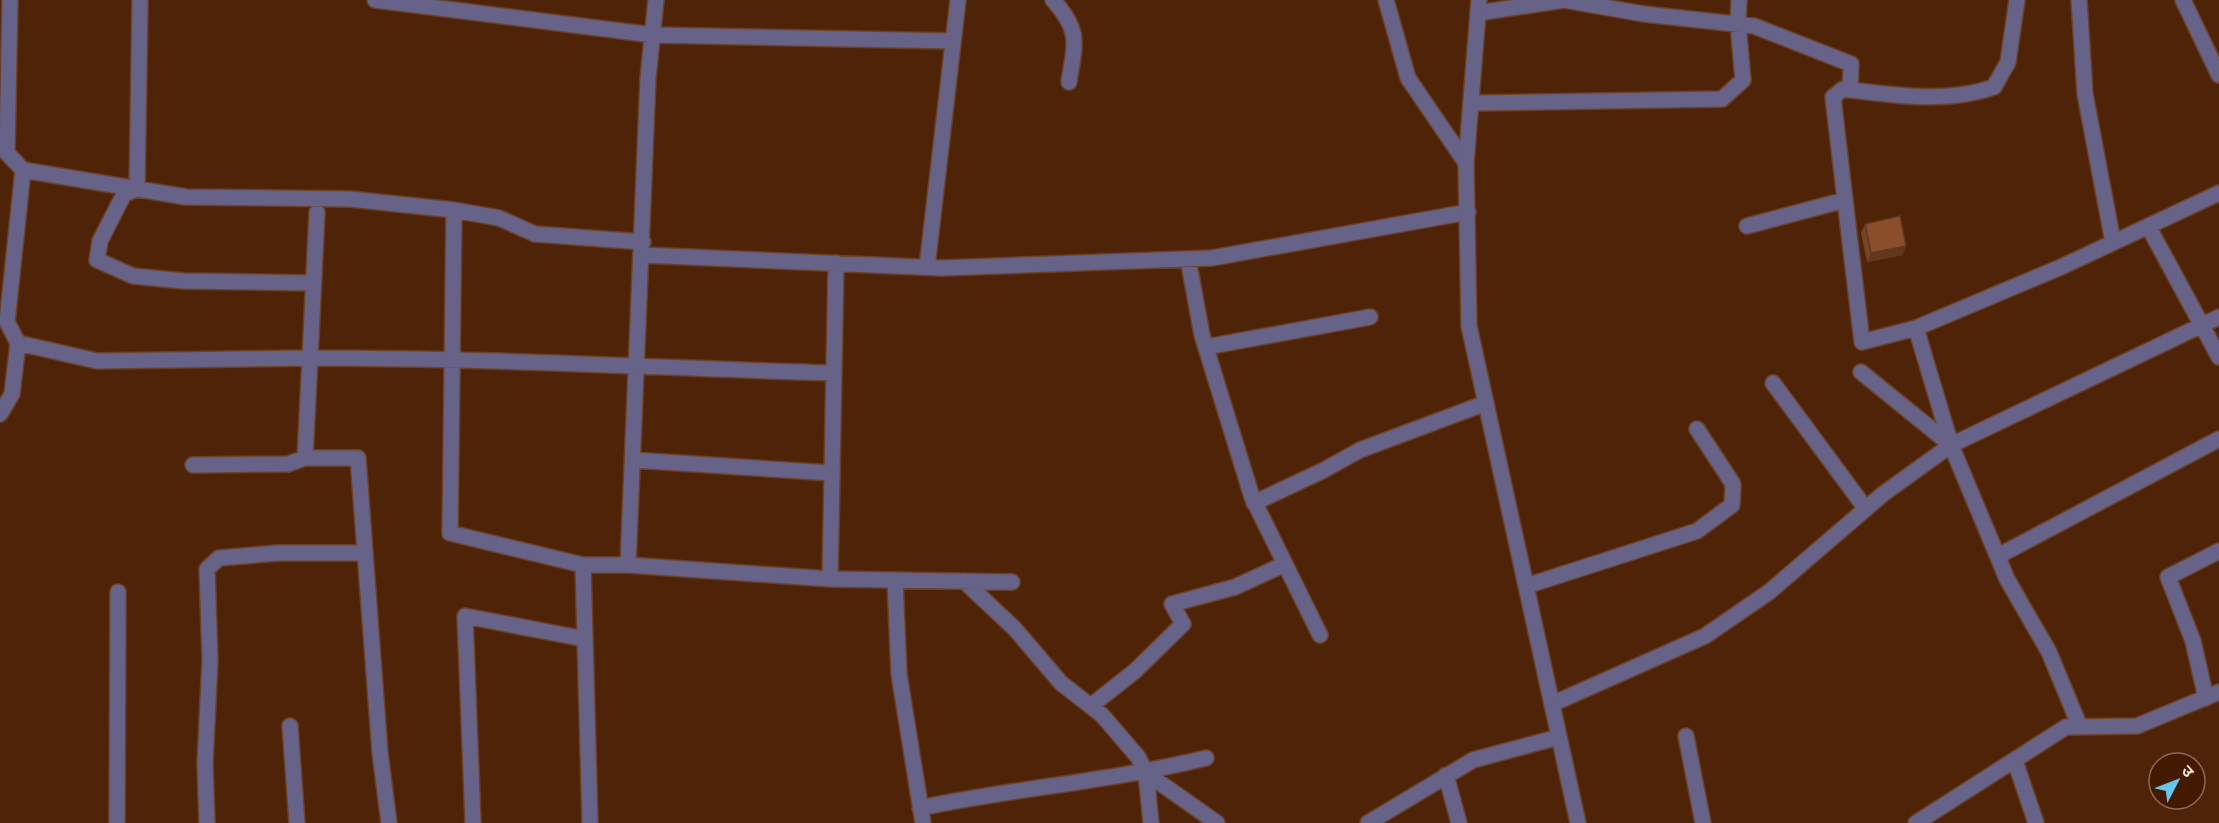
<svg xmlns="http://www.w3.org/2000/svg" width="2219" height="823" viewBox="0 0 2219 823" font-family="Arial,'Noto Sans Devanagari',sans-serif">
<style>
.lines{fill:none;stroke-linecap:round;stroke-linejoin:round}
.minor-casing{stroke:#6a4229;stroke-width:18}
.tertiary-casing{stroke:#6a4229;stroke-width:18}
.minor{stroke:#666288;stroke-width:15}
.tertiary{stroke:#666288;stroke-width:15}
.wall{fill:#774325}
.shaded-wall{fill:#61371e}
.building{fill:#8a4e2b;stroke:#61371e;stroke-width:1.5}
</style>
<rect width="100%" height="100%" fill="#4e2307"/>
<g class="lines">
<defs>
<path id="minor" d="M10 0 7 153 23 170 186 197 350 199 454 210 499 218 535 234 643 242
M140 0 137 189 124 194 100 241 97 260 133 276 184 281 313 283
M375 0 653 35 953 41
M1053 0C1081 31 1075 43 1069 82
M1386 0 1408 78 1466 163
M2079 0 2085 94 2113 242
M2183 0 2219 75
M1478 13 1564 0 1644 14 1754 26 1851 64 1850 90
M1472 103 1722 99 1743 80 1738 24 1739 0
M1845 200 1833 97 1843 89C1893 95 1946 104 1994 87L2008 62 2017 0
M454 210 450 533 583 565
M1747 226 1845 200 1862 342 1916 328
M2148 226 2219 357
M642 255 942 268 1212 258 1468 212
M1188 259 1202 335 1252 497 1320 635
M927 267 958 0
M18 343 97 361 310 358 317 212
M1206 347 1370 317
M1861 372 1951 445
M1773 383 1866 509
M0 414 12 394 18 343 7 322 23 170
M633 460 832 473
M193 465 288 464 305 458
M1254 503 1324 470 1360 450 1486 403
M1998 556 2219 439
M628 565 830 579 1012 582
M830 579 836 263
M895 580 899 674 923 823
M964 581 1015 629 1061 683 1102 715 1138 757 1146 773 1151 823
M1526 586 1697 531 1732 505 1733 484 1697 429
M2206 698 2193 641 2168 577 2219 551
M1552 704 1705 636 1769 592 1883 494 1951 445 2219 317
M1092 705 1135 671 1183 624 1172 604 1235 587 1285 564
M290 726 297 823
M2080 727 2049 652 2007 579 1951 445 1916 328 2061 267 2219 193
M1686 736 1703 823
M2015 761 2036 823
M1146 773 1217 823
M1446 775 1459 823
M920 808C1015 788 1112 781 1206 758
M117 823 118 592
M207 823 205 763 210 660 207 569 219 558 278 553H365
M389 823 380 753 358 458H305L310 358C485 358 659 368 834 373
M473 823 465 616 585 639
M590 823 583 565H628L648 78 656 0
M1368 823 1473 760 1559 737
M1916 823 2066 727 2137 726 2219 692"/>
<path id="tertiary" d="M1479 0 1466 163 1469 326 1578 823"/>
</defs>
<use href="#minor" class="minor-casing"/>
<use href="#tertiary" class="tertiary-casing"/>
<use href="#minor" class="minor"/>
<use href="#tertiary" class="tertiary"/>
</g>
<path class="wall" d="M1865 224 1903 255 1867 262 1861 233Z"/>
<path class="shaded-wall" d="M1906 246 1903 255 1867 262 1871 253Z"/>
<path class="building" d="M1900 216 1906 246 1871 253 1865 224Z"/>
<g transform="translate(2177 781) rotate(48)"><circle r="28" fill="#431900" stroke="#8d6b58" stroke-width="1.5"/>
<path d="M0-4.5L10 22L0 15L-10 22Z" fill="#65c5ef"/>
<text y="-9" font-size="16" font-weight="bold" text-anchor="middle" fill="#fbe6db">उ</text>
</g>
</svg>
